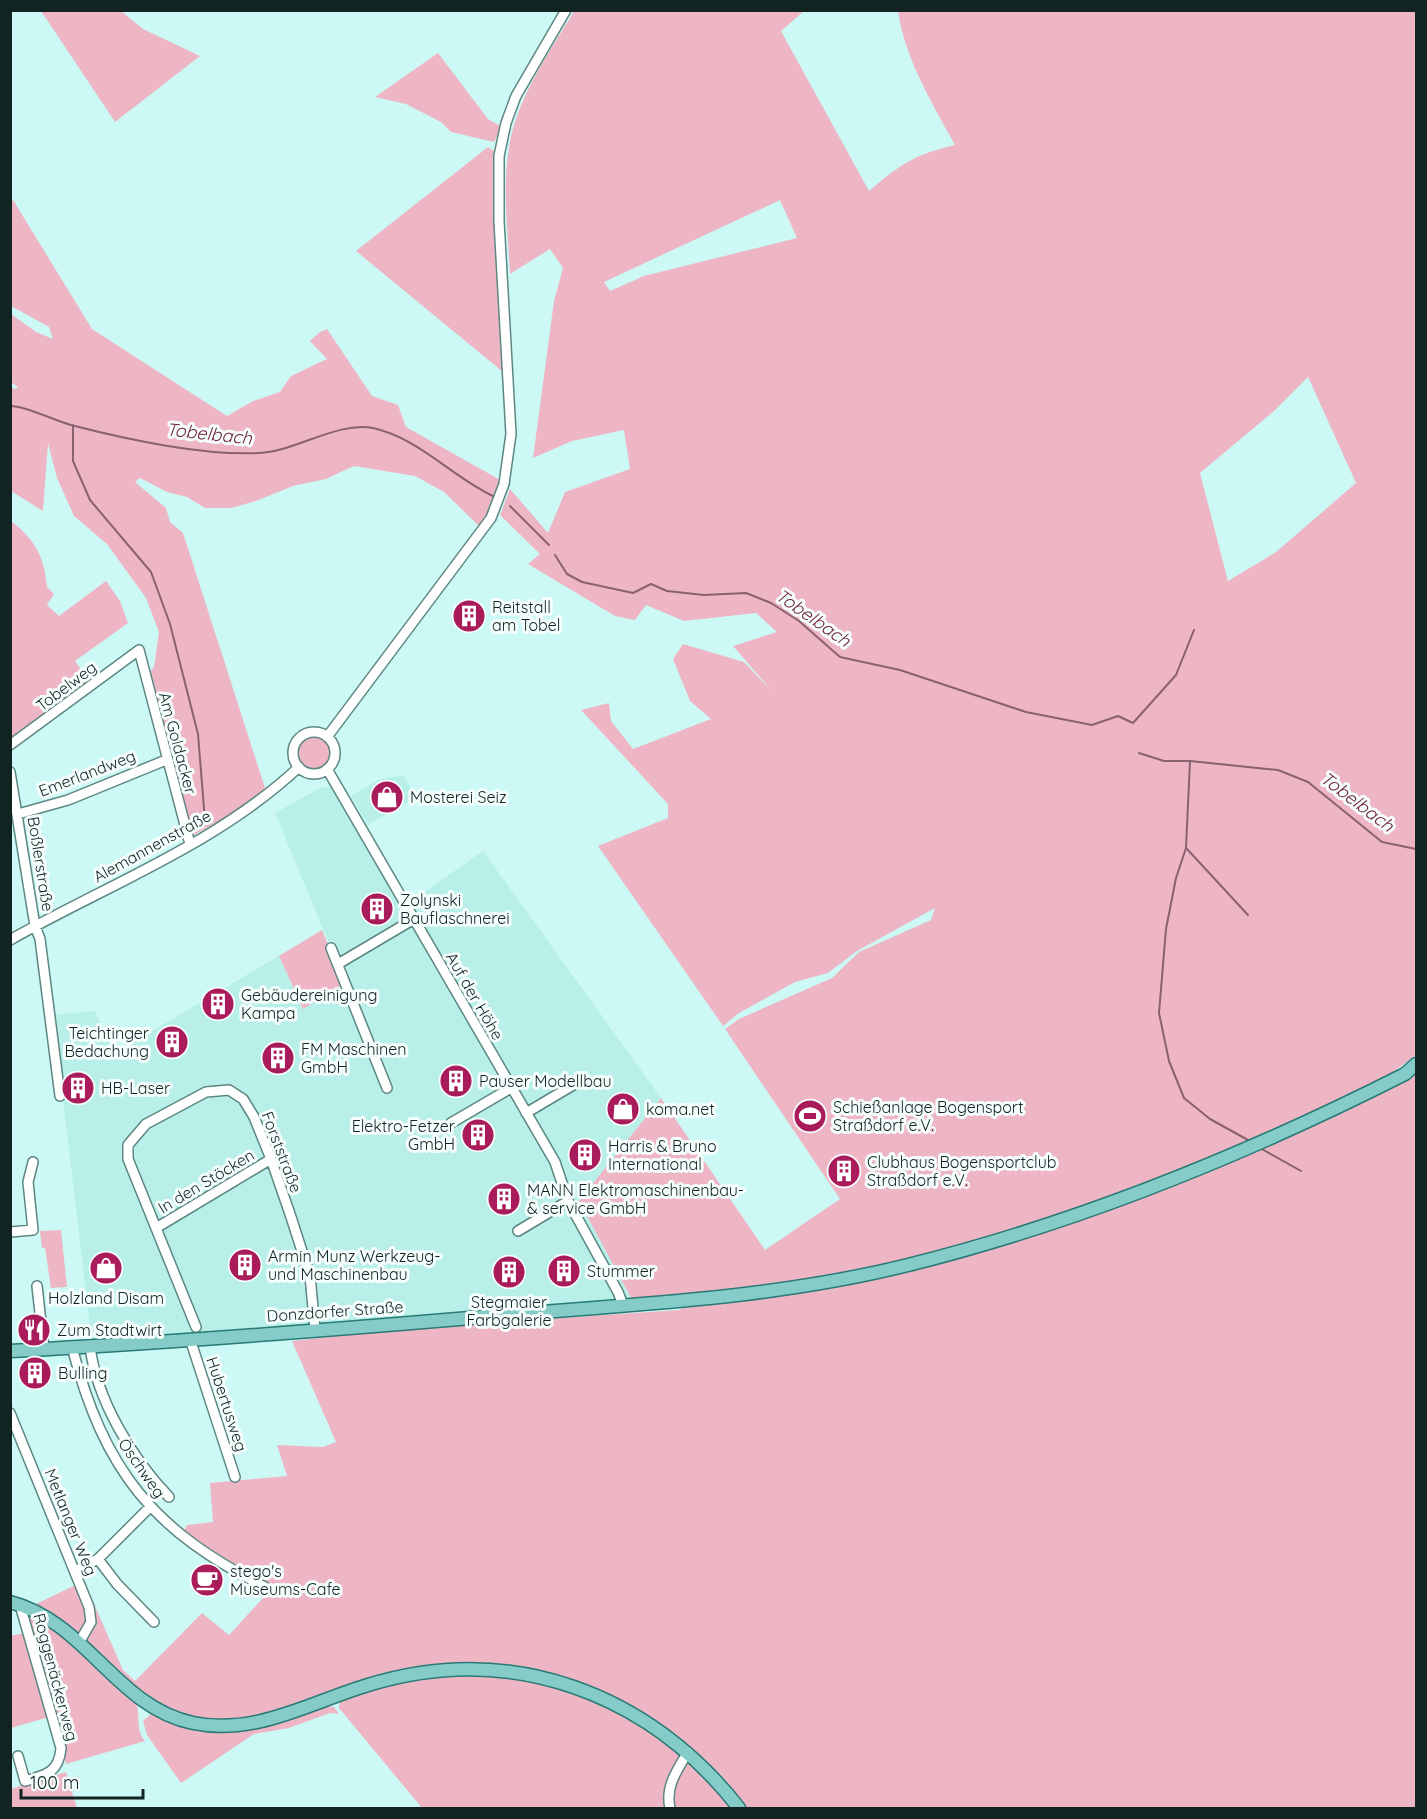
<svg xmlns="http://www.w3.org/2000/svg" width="1427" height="1819" viewBox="0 0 1427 1819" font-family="Quicksand,sans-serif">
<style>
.built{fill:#b8efe9}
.green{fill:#eeb6c5;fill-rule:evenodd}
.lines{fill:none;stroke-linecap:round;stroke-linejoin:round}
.stream{stroke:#8a616e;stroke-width:2}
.minor-casing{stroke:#5c8782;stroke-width:12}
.major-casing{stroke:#287a75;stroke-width:15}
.minor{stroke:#fff;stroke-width:9}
.major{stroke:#85cbc7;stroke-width:12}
.labels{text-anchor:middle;stroke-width:6;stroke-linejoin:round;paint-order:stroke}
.poi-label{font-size:16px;fill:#122422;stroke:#f5fefd;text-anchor:start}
.street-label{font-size:16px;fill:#122422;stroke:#f5fefd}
.water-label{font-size:18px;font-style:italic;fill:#732341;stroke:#f5fefd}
</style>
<rect width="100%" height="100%" fill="#ccf9f5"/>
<path class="built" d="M403 775 417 797 368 825 351 796 378 780Z
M332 786 403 907 483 851 661 1098 579 1201 631 1298 92 1343 53 1015 95 1011 115 1053 279 956 303 1009 345 982 275 813 320 788Z"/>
<path class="green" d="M41 11H121L143 29 200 56 115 122Z
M574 11H804L781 31 869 191C901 164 913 155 955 145 932 103 905 59 898 11H1416V1055L1385 1078 1322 1108 1416 1069V1808H746L723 1781 676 1737 530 1670 477 1664 433 1666 301 1707 245 1721 201 1720 168 1711 130 1686 81 1636 36 1604 84 1581 123 1670 135 1681 202 1613 229 1635 273 1587 226 1561 184 1531 187 1525 213 1522 210 1483 287 1476 277 1445 323 1447 336 1442 292 1341 397 1329 679 1310 699 1300 701 1294 631 1298 579 1201 661 1098 765 1250 840 1199 725 1029 739 1019 832 978 859 952 931 920 935 908 857 951 828 973 795 982 739 1013 723 1026 598 846 668 818V804L581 710 609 703 611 721 633 749 711 719 690 701 673 659 683 644 744 662 773 692 733 646 777 632 756 613 684 621 646 605 635 620 615 616 528 564 540 554 500 515 510 489 548 533 565 492 630 469 624 430 572 441 533 458 554 301 563 268 550 249 510 274C508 232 502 189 509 148 516 99 549 53 574 11ZM780 200 797 238 644 276 610 291 604 282ZM1308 377 1356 483 1276 552 1228 581 1200 473 1274 411Z
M438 53 488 119 502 127 494 142 451 132 441 122 406 104 375 97Z
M488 147 494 151V211L503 372 356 251Z
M10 195 92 329 227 416 253 401 280 392 291 376 327 359 310 341 320 332 327 329 372 396 398 405 406 427 502 481 493 508 481 528 444 492 415 476 354 466 326 479 293 486 256 501 231 508H205L187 497 167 492 140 478 135 482 166 508 170 522 183 533 265 788 264 795 191 837 148 674 154 667 159 632 146 598 107 544 74 516 57 478 48 443 43 511 11 491V387L15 389 18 387 11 382V314L36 332 53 339 49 327 11 306Z
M10 520C35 540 44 555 47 587L54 594 47 605 59 616 106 581 120 601 128 623 75 661 90 683 10 741Z
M297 753a17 17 0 1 1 34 0a17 17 0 1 1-34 0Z
M322 930 345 983 303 1009 279 956Z
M61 1230 67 1287 51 1288 45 1248H42L40 1231Z
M26 1615C71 1630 100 1673 136 1703 141 1716 135 1729 145 1741L66 1764Z
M25 1633 49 1717 11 1728 10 1636Z
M482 1674C555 1681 628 1705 684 1755 702 1771 718 1791 735 1808H422L339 1708 340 1701C389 1683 429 1676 482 1674Z
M326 1706 334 1707 339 1714 330 1713 289 1728 254 1734 181 1783 147 1735 143 1721 152 1713 171 1721 244 1730 292 1719Z
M66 1772 77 1808H11V1789Z"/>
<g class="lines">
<path class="stream" d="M10 406C24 405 55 421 71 425 125 439 202 456 259 453 294 452 338 421 373 428 419 438 453 478 495 497
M73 425V461L90 500 151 572 170 624 198 734 205 821
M510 506 549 545
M555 555 567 574 582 582 633 593 651 584 667 591 704 595 746 593 771 603 799 621 840 657 900 670 1026 712 1092 725 1118 716 1133 723 1176 675 1194 630
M1139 753 1164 761H1190L1278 770 1308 782 1382 842 1416 849
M1190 761 1186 848 1176 878 1166 929 1159 1013 1169 1061 1184 1098 1210 1119 1248 1140
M1187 849 1248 915
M1260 1148 1301 1171"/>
<defs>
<path id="minor" d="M293 753a21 21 0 1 1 42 0a21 21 0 1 1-42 0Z
M327 737 491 518 504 484 511 434 499 221V156L506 123 516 96 566 10
M10 745 139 650 190 844
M327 769 555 1162 568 1201 618 1292 623 1305
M10 772 35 926 40 939 60 1096
M18 814 68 800 166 760
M10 940C107 885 217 844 299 767
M331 948 387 1088
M338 964 414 919
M526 1113 580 1081
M451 1123 511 1088
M156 1228 271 1159
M518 1231 568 1201
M10 1232 33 1230 28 1182 33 1162
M37 1286 44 1349
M196 1327 128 1159V1145L146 1124 206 1092 229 1090 243 1099 254 1117 271 1159 291 1217 310 1276 315 1329
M190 1339 235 1477
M90 1346C96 1399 133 1460 169 1497
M72 1347C104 1471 153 1531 267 1588
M10 1413 89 1607 91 1622 80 1641
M98 1559 117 1584 154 1622
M75 1571 98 1559 150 1507
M18 1756 25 1781C47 1775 59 1772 61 1748L20 1605
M670 1808C665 1787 677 1770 688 1752"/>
<path id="major" d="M10 1351C183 1342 356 1328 529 1313 656 1303 784 1296 908 1265 1081 1222 1247 1154 1405 1074L1416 1064
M10 1602C87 1622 116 1707 193 1723 255 1736 311 1702 368 1685 511 1641 649 1693 739 1808"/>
</defs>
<use href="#minor" class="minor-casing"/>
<use href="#major" class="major-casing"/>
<use href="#minor" class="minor"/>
<use href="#major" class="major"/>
</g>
<defs>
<symbol id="building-disc" viewBox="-11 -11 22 22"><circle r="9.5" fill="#a91b5a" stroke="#f5fefd"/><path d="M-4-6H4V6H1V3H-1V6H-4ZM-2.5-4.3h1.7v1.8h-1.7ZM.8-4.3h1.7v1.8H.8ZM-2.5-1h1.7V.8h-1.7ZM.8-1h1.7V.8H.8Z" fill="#fff"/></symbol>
<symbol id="shop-disc" viewBox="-11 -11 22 22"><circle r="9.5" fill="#a91b5a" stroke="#f5fefd"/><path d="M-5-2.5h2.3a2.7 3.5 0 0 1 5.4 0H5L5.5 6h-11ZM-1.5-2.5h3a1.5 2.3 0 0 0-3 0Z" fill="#fff"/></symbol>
<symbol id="stadium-disc" viewBox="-11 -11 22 22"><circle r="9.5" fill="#a91b5a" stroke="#f5fefd"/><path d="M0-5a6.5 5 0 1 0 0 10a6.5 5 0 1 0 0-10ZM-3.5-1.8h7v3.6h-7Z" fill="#fff"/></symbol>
<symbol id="restaurant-disc" viewBox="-11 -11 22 22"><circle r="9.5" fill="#a91b5a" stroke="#f5fefd"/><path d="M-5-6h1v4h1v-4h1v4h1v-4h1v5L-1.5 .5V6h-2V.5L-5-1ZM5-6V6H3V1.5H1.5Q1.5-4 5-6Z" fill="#fff"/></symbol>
<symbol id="cafe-disc" viewBox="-11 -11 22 22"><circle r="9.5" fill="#a91b5a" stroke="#f5fefd"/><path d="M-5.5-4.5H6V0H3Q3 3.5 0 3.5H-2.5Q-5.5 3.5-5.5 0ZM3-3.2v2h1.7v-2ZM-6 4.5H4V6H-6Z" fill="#fff"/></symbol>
</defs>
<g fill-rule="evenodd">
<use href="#building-disc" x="450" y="597" width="38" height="38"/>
<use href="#shop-disc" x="368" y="778" width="38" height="38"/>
<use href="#building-disc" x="358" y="890" width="38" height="38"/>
<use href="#building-disc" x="199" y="985" width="38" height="38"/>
<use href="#building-disc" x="153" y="1023" width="38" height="38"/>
<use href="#building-disc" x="259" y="1039" width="38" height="38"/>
<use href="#building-disc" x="437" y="1062" width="38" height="38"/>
<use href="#building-disc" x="59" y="1069" width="38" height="38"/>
<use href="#shop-disc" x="604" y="1090" width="38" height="38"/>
<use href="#stadium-disc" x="791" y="1097" width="38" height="38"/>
<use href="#building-disc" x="459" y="1116" width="38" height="38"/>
<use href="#building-disc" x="566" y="1136" width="38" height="38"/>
<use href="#building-disc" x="825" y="1152" width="38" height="38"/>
<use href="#building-disc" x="485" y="1180" width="38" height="38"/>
<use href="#building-disc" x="226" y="1246" width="38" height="38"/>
<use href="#shop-disc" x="87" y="1249" width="38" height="38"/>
<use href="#building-disc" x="545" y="1252" width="38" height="38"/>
<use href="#building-disc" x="490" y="1253" width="38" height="38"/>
<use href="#restaurant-disc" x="15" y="1311" width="38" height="38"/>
<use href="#building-disc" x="16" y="1354" width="38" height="38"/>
<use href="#cafe-disc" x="188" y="1561" width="38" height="38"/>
</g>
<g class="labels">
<g class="poi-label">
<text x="492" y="613">Reitstall<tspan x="492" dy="18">am Tobel</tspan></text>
<text x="410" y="803">Mosterei Seiz</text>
<text x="400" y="906">Zolynski<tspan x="400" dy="18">Bauflaschnerei</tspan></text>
<text x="241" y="1001">Gebäudereinigung<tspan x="241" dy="18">Kampa</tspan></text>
<text x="149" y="1039" text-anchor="end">Teichtinger<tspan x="149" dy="18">Bedachung</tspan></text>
<text x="301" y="1055">FM Maschinen<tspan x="301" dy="18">GmbH</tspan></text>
<text x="479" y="1087">Pauser Modellbau</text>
<text x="101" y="1094">HB-Laser</text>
<text x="833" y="1113">Schießanlage Bogensport<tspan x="833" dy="18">Straßdorf e.V.</tspan></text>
<text x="646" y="1115">koma.net</text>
<text x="455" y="1132" text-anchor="end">Elektro-Fetzer<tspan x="455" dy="18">GmbH</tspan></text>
<text x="608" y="1152">Harris &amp; Bruno<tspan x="608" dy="18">International</tspan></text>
<text x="867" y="1168">Clubhaus Bogensportclub<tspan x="867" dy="18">Straßdorf e.V.</tspan></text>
<text x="527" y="1196">MANN Elektromaschinenbau-<tspan x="527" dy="18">&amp; service GmbH</tspan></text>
<text x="268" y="1262">Armin Munz Werkzeug-<tspan x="268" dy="18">und Maschinenbau</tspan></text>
<text x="587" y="1277">Stummer</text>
<text x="106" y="1304" text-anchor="middle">Holzland Disam</text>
<text x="509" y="1308" text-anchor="middle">Stegmaier<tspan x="509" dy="18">Farbgalerie</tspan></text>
<text x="57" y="1336">Zum Stadtwirt</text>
<text x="58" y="1379">Bulling</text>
<text x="230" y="1577">stego's<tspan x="230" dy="18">Museums-Cafe</tspan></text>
</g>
<g class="street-label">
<text transform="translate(66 686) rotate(-37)" y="6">Tobelweg</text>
<text transform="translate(178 743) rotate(75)" y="6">Am Goldacker</text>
<text transform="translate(87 773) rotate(-21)" y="6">Emerlandweg</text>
<text transform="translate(152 846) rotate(-29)" y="6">Alemannenstraße</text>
<text transform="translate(41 864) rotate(81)" y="6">Boßlerstraße</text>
<text transform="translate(475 996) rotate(60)" y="6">Auf der Höhe</text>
<text transform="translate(282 1152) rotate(69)" y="6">Forststraße</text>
<text transform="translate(206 1181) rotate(-31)" y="6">In den Stöcken</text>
<text transform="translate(335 1311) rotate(-4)" y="6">Donzdorfer Straße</text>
<text transform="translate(227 1404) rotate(72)" y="6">Hubertusweg</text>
<text transform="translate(142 1468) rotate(55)" y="6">Öschweg</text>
<text transform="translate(71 1522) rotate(68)" y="6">Metlanger Weg</text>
<text transform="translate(56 1677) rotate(75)" y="6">Roggenäckerweg</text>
</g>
<g class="water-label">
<text transform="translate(209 434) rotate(6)" y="6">Tobelbach</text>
<text transform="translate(813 618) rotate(35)" y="6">Tobelbach</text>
<text transform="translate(1357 802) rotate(37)" y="6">Tobelbach</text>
</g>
</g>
<rect width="1427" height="1819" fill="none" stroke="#122422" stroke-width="24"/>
<path d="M21 1789v9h122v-9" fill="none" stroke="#122422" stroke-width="3"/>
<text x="30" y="1789" font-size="18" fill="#122422" stroke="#f5fefd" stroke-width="4.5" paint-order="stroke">100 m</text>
</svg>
